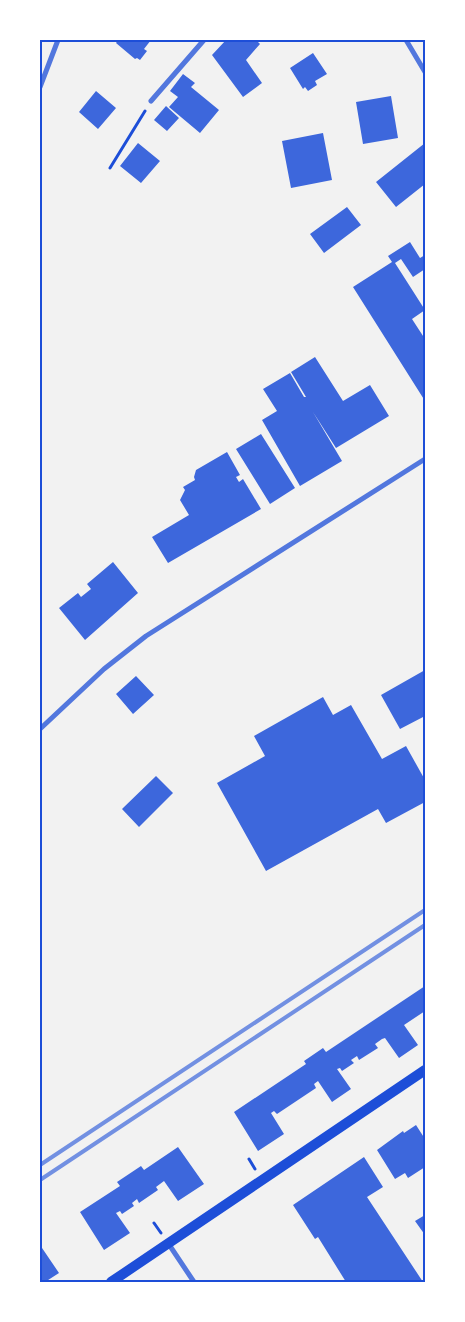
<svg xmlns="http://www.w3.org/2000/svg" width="465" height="1322" viewBox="0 0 465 1322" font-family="'Fira Sans',sans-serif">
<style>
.building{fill:#3d67dc}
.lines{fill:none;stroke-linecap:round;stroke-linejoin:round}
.path{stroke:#1d4ed8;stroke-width:3}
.minor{stroke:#5277de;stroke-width:5}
.secondary{stroke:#1d4ed8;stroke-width:10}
.rail{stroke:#7290e2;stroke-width:4}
.neatline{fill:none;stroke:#1d4ed8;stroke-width:2}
</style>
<rect width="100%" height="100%" fill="#f2f2f2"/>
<path class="building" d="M118 40H151L144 49 147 51 140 60 137 58 135 59 116 43Z
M226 40H256L260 44 246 60 262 83 243 97 212 55Z
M313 53 327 74 315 81 317 85 308 91 305 87 303 89 290 68Z
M183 74 195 83 191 87 219 110 200 133 169 107 178 97 170 91Z
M96 91 116 108 98 129 79 112Z
M391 96 398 138 363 144 356 102Z
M166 106 179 118 167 131 154 120Z
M323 133 332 180 291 188 282 141Z
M138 143 160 161 141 183 120 166Z
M425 143V184L396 207 376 182Z
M347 207 361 225 324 253 310 234Z
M410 242 420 258 425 255V269L413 277 401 259 395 263 425 310 412 319 425 339V401L353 287 392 262 388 256Z
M315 357 343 401 370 385 389 416 336 448 313 412 342 461 300 486 262 420 277 411 263 389 290 373 304 397H306L291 372Z
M261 434 295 488 270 504 236 449Z
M227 452 240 475 236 477 239 482 243 479 261 509 168 563 152 537 189 515 180 500 185 490 183 487 195 480 194 477 196 470Z
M113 562 138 593 85 640 59 608 78 593 81 597 91 589 87 584Z
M425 670V716L400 729 381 695Z
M136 676 154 695 133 714 116 694Z
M323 697 333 715 351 705 382 759 406 746 425 780V802L386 823 378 809 266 871 217 783 265 756 254 736Z
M156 776 173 793 139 827 122 809Z
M425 986V1011L404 1025 418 1045 399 1058 385 1038 382 1039 375 1044 378 1048 359 1060 357 1056 351 1060 354 1063 342 1071 340 1068 337 1069 351 1089 332 1102 318 1081 314 1084 316 1088 277 1114 274 1111 271 1113 284 1134 258 1151 234 1112 306 1064 304 1061 323 1048 326 1052Z
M416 1125 425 1139V1167L408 1178 405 1173 395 1179 377 1150 403 1131 404 1133Z
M178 1147 204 1184 178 1201 164 1181 156 1187 158 1190 139 1203 137 1199 132 1203 134 1206 122 1214 120 1211 116 1213 130 1233 104 1250 80 1212 120 1186 117 1182 141 1166 144 1170Z
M364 1157 383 1187 367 1197 423 1282H346L318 1237 315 1239 293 1205Z
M425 1215V1235L415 1221Z
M40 1245 59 1273 45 1282H40Z"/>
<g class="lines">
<path class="path" d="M110 168 145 111
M249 1159 255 1169
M154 1223 161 1233"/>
<path class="minor" d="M406 40 425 72
M40 87 58 40
M151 101 204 40
M40 729 104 669 146 636 425 459
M168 1243 194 1282"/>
<path class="secondary" d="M111 1282 425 1070"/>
<path class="rail" d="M40 1165 425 910
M40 1180 425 925"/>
</g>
<rect width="465" height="1322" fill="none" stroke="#ffffff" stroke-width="82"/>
<rect x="41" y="41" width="383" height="1240" class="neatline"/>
</svg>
